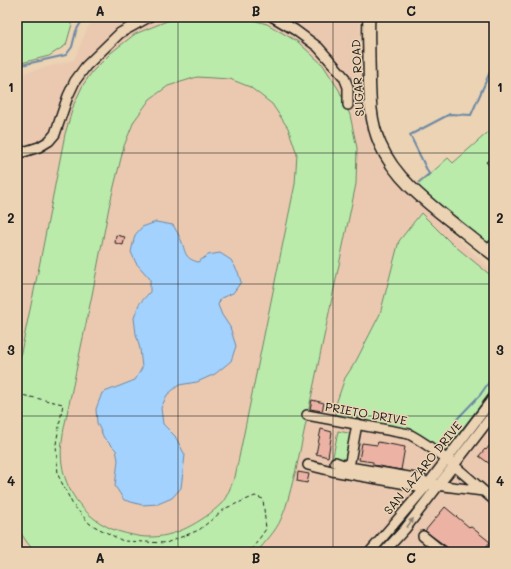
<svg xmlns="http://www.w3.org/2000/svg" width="511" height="569" viewBox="0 0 511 569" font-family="Mali,sans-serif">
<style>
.built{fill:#ebc9b0}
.green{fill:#baebab;stroke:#6b8464;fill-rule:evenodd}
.water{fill:#a3d2ff;stroke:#6d89a4}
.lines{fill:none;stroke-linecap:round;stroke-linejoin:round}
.stream{stroke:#6d89a4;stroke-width:2}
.building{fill:#ecb3a5;stroke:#1c1c1c}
.minor-casing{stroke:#1c1c1c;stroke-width:12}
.major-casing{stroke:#1c1c1c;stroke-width:14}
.path{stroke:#1c1c1c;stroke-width:1;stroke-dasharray:4 3;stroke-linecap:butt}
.minor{stroke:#ebd3b4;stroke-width:9}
.major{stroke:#ebd3b4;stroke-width:11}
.oneway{fill:#8e8170}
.grid{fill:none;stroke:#1c1c1c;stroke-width:1;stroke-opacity:0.55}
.labels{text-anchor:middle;stroke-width:3;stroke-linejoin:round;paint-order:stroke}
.street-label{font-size:12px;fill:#1c1c1c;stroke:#ebd3b4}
.neatline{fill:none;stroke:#1c1c1c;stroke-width:1.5}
.grid-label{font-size:13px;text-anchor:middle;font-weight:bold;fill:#1c1c1c}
</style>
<rect width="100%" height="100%" fill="#ebd3b4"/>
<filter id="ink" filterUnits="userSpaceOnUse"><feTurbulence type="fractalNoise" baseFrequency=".025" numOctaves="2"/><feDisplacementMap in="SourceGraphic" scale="8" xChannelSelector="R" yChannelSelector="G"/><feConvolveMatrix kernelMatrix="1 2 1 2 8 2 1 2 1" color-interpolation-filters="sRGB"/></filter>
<g filter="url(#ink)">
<path class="built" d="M97 17H359L362 69 363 108 374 146 378 156 393 179 494 272V552H17V75L74 60 88 27Z"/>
<path class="green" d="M17 17H76L72 24 66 45 49 56 17 64Z
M187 17H242L267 24 298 42 323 65 339 90 350 115 357 148 356 184 296 470C291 486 288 504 281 519 276 531 265 542 257 552H35C28 544 21 535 17 525V371L39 267 65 134 74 104 83 85 92 72 112 52 135 34 167 21ZM197 77 230 79 250 87 272 104 288 128 297 154 295 184 235 477C231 485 227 498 221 504 202 522 174 538 148 537 143 537 137 536 133 535 123 533 112 530 104 525 82 513 65 489 62 464 60 452 62 440 64 428L92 295 109 207 124 146 134 121 150 99 168 86Z
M494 127V237L486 243 475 233 476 232 474 233 417 186 448 158 453 163Z
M421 213 450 242 494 278V387L444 453 409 429 335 416 336 404 345 378 356 361 380 314 399 241Z
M338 431 353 434 347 464 332 461Z"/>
<path class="water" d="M156 222 173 225C176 230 179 235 181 240 186 251 183 258 198 262L208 255 220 253 231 260 238 272 241 282 233 293 221 298 218 305 222 315 230 327 236 346 231 361 215 374 197 382 179 385 167 395 161 408 163 424 175 436 185 455 181 488 172 498 158 504 142 505 124 500 115 486 118 460 116 450 104 438 97 423 96 409 102 393 135 380 142 368 140 349 136 334 134 318 139 304 150 292V279L136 263 131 252 135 235 142 227Z"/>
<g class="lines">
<path class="stream" d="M17 66 66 55 72 47 76 31 84 17
M419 182 429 174 410 135 450 114 471 115 494 63
M457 419 480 395 494 375"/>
</g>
<path class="building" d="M494 156V171L486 162Z
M116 235 125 237 123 245 115 243Z
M312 400 324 403 322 411 310 409Z
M321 429 332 432 328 457 316 454Z
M494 440V467L479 456 485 449 486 450Z
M378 442 405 447 401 470 373 465V462L359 460 362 443 377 445Z
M298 472 309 474 307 483 297 481Z
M445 507 469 527 470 526 490 542 482 552H449L447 547 425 531Z"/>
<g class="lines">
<defs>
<path id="minor" d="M273 17 295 30 318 47 333 64 344 77 348 87V105
M17 154 39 147 49 141 55 134 68 96 75 81 86 66 120 33 149 17
M487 250 494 245
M307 415 409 434C440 451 467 477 494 500
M335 462 349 467 421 479 428 484
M308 465 332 471 418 486 428 484 483 491
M349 467 357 424
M423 536 443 552
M370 552 428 484 494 397
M384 552 405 529 494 413
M492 552 494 549"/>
<path id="major" d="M369 17C368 31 369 45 369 60 370 88 368 117 380 144 394 177 425 201 453 223 467 234 480 245 494 255"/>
</defs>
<use href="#minor" class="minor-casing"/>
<use href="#major" class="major-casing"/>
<path class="path" d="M17 394 63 404 56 444 58 475 73 505 90 524 123 541 166 543 199 530 226 508 255 496 263 499 266 529 250 552
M17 544 24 552"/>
<use href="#minor" class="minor"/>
<use href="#major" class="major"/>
</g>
<defs><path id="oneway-solid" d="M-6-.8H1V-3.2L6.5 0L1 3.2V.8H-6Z"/></defs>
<use class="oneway" href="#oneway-solid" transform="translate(410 523) rotate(-53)"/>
</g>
<path class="grid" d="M178 17V552M333 17V552M17 153H494M17 284H494M17 416H494"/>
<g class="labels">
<g class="street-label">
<text transform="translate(358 78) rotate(-93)" y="4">SUGAR ROAD</text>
<text transform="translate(366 414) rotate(10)" y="4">PRIETO DRIVE</text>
<text transform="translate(423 468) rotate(-51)" y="4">SAN LAZARO DRIVE</text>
</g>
</g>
<rect width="511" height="569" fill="none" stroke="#ebd3b4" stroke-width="44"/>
<rect x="22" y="22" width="467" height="525" class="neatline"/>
<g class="grid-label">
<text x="100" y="16">A</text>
<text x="256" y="16">B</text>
<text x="411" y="16">C</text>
<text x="11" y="92">1</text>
<text x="500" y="92">1</text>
<text x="11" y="223">2</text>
<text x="500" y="223">2</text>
<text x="11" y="355">3</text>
<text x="500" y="355">3</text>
<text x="11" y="486">4</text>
<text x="500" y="486">4</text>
<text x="100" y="563">A</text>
<text x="256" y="563">B</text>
<text x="411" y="563">C</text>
</g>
</svg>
